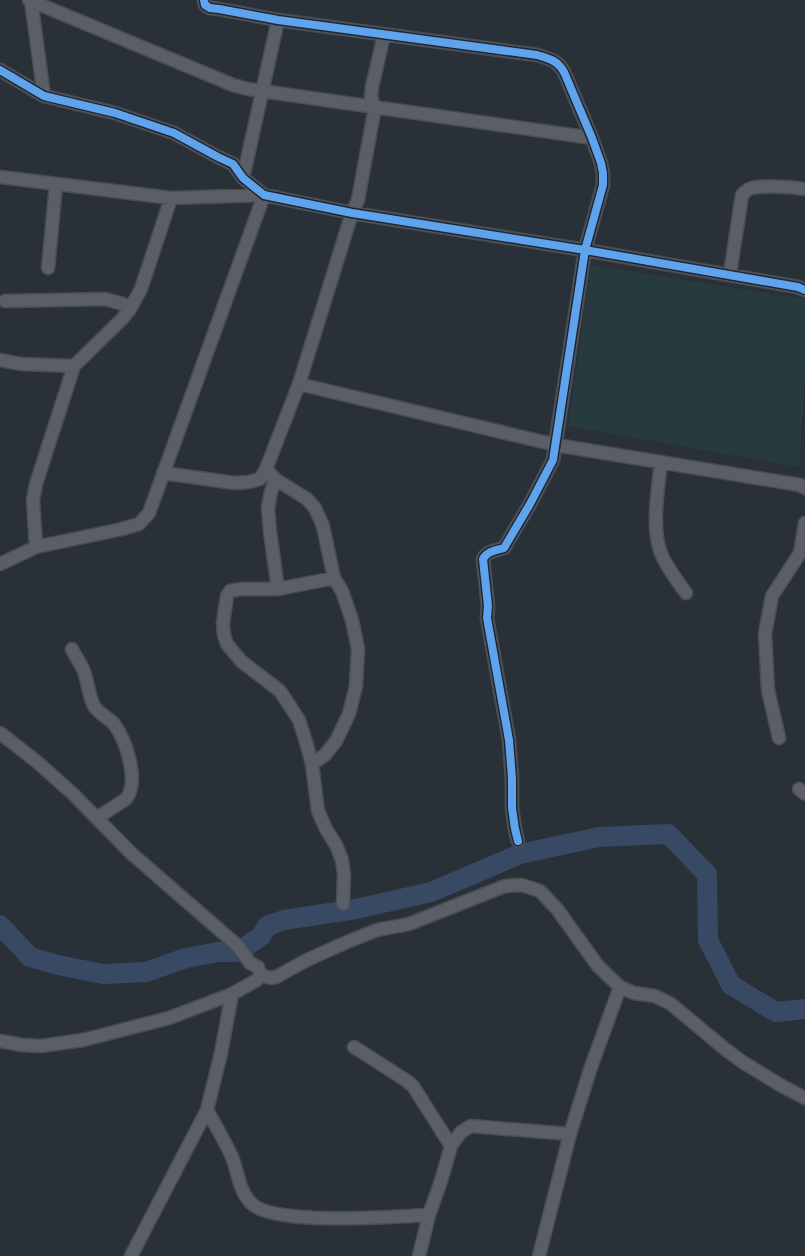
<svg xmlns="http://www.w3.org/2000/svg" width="805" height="1256" viewBox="0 0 805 1256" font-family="'Fira Sans',sans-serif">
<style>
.green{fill:#273a3e}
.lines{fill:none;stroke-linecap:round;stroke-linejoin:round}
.river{stroke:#384963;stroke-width:20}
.street-casing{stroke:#484c53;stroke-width:15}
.street{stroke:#5a5e66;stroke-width:12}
.cycleway-casing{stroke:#1d2633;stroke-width:11}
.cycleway{stroke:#60a3ed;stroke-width:8}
</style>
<rect width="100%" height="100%" fill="#2a3038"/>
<path class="green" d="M591 265 805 299V378L799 467 568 426Z"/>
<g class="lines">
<path class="river" d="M0 925 30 957 58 965 103 974 146 972 186 958 218 952H238L261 936 267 926 284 920 356 909 431 892 520 854 599 837 668 834 707 874 708 940 731 985 776 1012 805 1009"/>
<defs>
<path id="street" d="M29 0 233 85 248 89 592 138
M31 0 44 96
M204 0 205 5 210 8 219 9 278 20 537 55C550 59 557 60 564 72L592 138 601 163 603 173V185L585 250 553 460 530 504 504 548C495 551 487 551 483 559L488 606 487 618 509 740 512 778V808L515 829 518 841
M0 70 44 96 115 113 174 133 218 157 233 164 243 178 264 195 352 213 585 250 798 287 805 290
M0 177 171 198 264 195 149 513 139 524 122 529 36 547 0 564
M243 178 278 20
M48 268 56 185
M730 274 742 195C745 192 747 189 752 188 764 185 791 187 805 189
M5 301 105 299 123 304 130 309
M0 360 21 364 74 366 122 319 130 309 141 289 171 198
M299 384 556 445 800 485 805 488
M661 462C658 490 650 532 663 558 669 570 678 582 686 593
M266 469 275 479 307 499 315 508 323 526 334 578 342 591 352 620 358 649 356 686 349 714 336 741 325 755 312 764
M163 473 235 483 249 482 260 479 266 469 299 384 352 213 358 200 375 107 371 97 372 87 384 35
M275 479 271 492 268 508 270 532 278 589
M36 547 33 500 36 484 74 366
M334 578 278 589H241L230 591 227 596 223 623 224 635 227 644 241 661 280 691 299 720 306 742 312 764 318 811 326 829 336 845 342 860 344 875 343 904
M72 649C75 656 80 662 83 669 88 681 88 694 94 706 99 714 108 717 114 724 126 740 140 782 126 799L97 818
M0 733 36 761 72 793 132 854 238 946 250 963 258 967 260 975
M779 738 768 690 765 634 772 596 800 553 805 523
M799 789 805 794
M260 975 271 978 276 977 307 960 347 942 377 930 409 924 505 886 522 885 540 891 557 909 598 966 620 987 634 993 655 996 671 1004 725 1049 744 1063 782 1086 805 1098
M0 1041 22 1045 41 1046 83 1040 169 1018 232 994
M354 1047 404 1079 413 1086 451 1146
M207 1110C215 1125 225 1141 232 1157 238 1172 239 1190 250 1202 270 1227 396 1216 429 1215
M131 1256 207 1110 221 1053 232 994 257 980 260 975
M419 1256 429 1215 441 1181 451 1146 461 1132 471 1126 570 1134 591 1067 620 987
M539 1256 570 1134"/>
</defs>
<use href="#street" class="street-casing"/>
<use href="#street" class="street"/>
<defs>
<path id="cycleway" d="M204 0 205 5 210 8 219 9 278 20 537 55C550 59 557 60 564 72L592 138 601 163 603 173V185L585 250 553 460 530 504 504 548C495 551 487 551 483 559L488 606 487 618 509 740 512 778V808L515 829 518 841
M0 70 44 96 115 113 174 133 218 157 233 164 243 178 264 195 352 213 585 250 798 287 805 290"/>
</defs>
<use href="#cycleway" class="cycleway-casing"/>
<use href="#cycleway" class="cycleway"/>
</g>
</svg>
